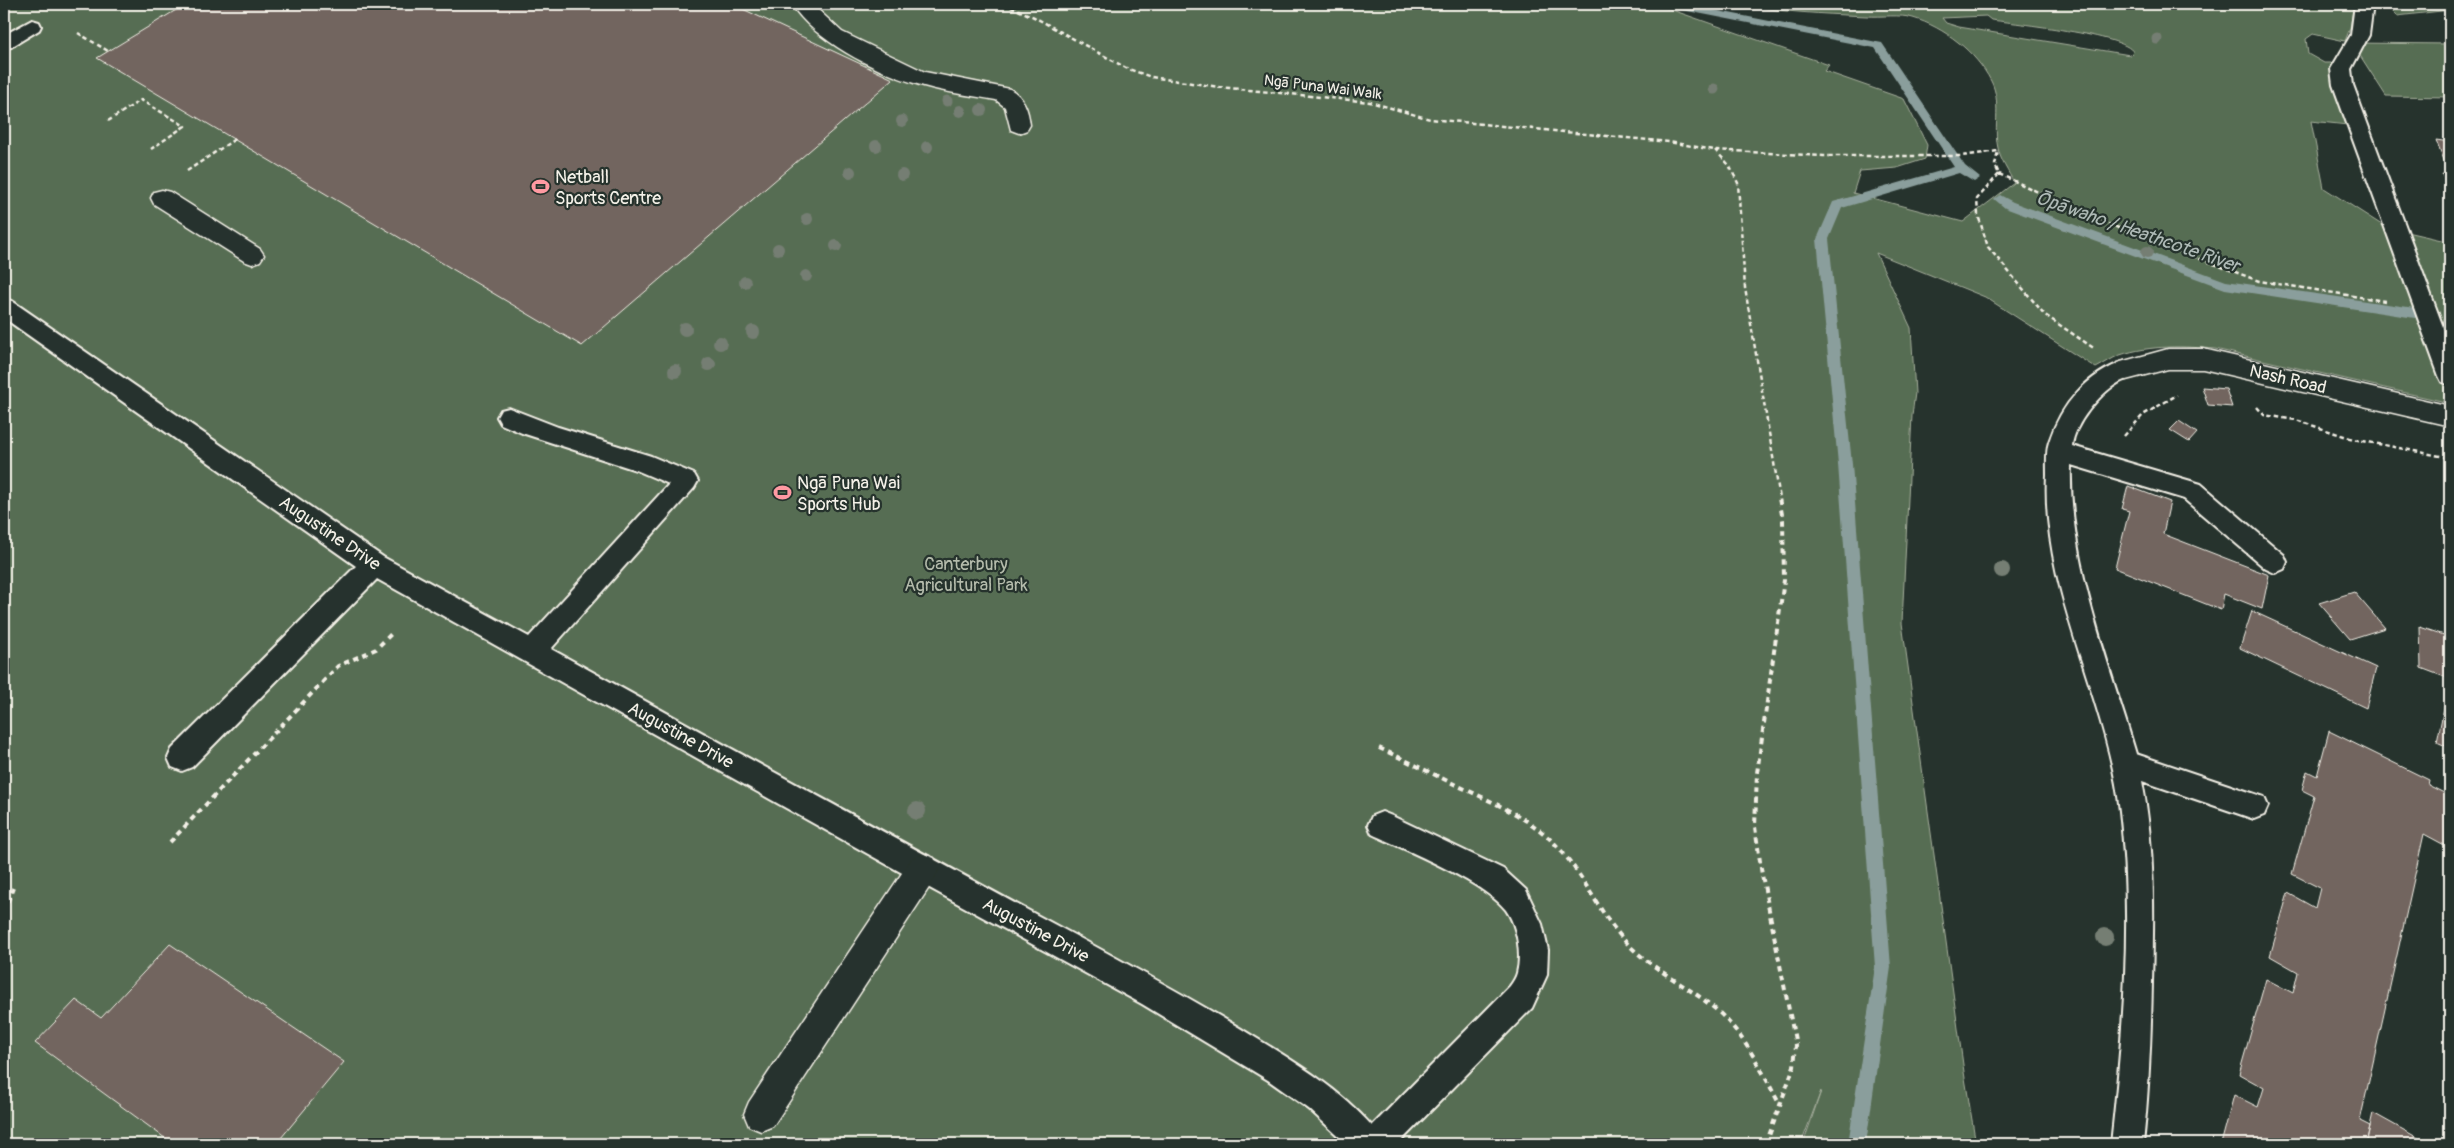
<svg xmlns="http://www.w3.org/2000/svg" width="2454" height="1148" viewBox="0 0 2454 1148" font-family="Pangolin,sans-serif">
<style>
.green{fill:#576d52;stroke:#a6af9d;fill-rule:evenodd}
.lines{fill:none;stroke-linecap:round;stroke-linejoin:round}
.stream{fill:#8a9e9c;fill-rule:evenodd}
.building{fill:#72655f;stroke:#f4f1e8}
.service-casing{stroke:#f4f1e8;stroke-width:4}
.minor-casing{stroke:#f4f1e8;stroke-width:3}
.path-far1{stroke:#f4f1e8;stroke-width:2.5;stroke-dasharray:4.5 3;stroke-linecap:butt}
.path{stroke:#f4f1e8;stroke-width:4;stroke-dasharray:5.5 4.5;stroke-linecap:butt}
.service{fill:#26332d;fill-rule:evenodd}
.minor{fill:#26332d;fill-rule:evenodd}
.tree{fill:#757e73}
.labels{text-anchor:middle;stroke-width:4.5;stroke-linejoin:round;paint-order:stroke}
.far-street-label{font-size:15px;fill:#f4f1e8;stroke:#26332d}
.poi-label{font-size:18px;fill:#f4f1e8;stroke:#26332d;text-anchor:start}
.street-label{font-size:18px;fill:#f4f1e8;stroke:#26332d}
.park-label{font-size:18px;fill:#b5bcac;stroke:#26332d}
.water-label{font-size:19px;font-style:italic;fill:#aebab6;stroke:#26332d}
</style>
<rect width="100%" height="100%" fill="#26332d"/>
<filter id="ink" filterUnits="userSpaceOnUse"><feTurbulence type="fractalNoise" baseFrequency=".02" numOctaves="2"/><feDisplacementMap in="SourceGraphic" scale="10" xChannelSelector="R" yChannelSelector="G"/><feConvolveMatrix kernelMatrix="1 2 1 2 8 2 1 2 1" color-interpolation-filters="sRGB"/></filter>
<g filter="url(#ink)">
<path class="green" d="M4 4H1655L1829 65 1824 71 1904 99 1927 145 1925 159 1897 168 1860 171 1853 193 1963 222 2014 183C2009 172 2000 160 1998 148 1993 127 2002 102 1991 81 1976 52 1944 27 1913 18 1900 14 1882 17 1867 16 1823 14 1779 12 1735 4H2354L2350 28 2345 41 2313 34 2306 39 2308 54 2324 63H2333C2337 72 2333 78 2334 87 2336 101 2346 112 2348 125L2311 121 2324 188 2385 227 2450 242V403L2215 349C2184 346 2150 345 2120 355 2112 358 2104 364 2096 368L1985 297 1876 253 1911 328 1915 393 1912 415 1902 623 1964 1072 1976 1144H1803L1821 1091 1801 1144H4ZM1986 16 1991 20C2013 23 2126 35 2133 52L2130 55 1959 27 1946 23 1942 18Z
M2385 4H2450V10L2397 16Z
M2352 43 2450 44V97L2386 96Z"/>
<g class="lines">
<path class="stream" d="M1662 4H1683L1882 43 1965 166 1980 178 1974 182 1959 173 1842 208 1829 239 1852 464 1891 967 1866 1144H1848L1875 967 1838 464 1817 239 1833 202 1954 167 1875 48 1667 7Z
M2000 195 2013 202 2226 281 2415 308 2421 313 2415 318 2225 289 2005 208 1994 199Z"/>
</g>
<path class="building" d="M186 4H732L893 79 582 346 97 58Z
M2436 140 2450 142V184H2446L2442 174 2450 175Z
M2202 387 2226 389 2232 407 2208 405Z
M2179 421 2197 433 2189 442 2170 430Z
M2128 486 2170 502 2163 534 2269 575 2262 609 2224 594 2221 610 2115 568 2129 511 2122 509Z
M2354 592 2385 628 2350 639 2319 603Z
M2252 611 2376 668 2366 708 2240 648Z
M2420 627 2450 637V679L2421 668Z
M2450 696V748L2437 742 2446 698Z
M2329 731 2429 780 2428 785 2450 796V848L2424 834 2360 1121 2370 1126 2366 1144H2221L2234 1095 2258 1107 2264 1088 2239 1074 2266 979 2293 993 2298 972 2270 956 2288 893 2315 908 2320 888 2292 874 2314 796 2302 790 2307 771 2317 776Z
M170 944 344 1062 276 1144H173L35 1043 76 1000 101 1018Z
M2373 1113 2429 1144H2366Z"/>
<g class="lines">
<defs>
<path id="service" d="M2355 4H2373L2369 35 2351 69 2353 85 2450 346V385L2442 382 2439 376 2333 85 2331 69 2351 35Z
M32 20 39 22 41 26 39 30 11 47 4 49V35Z
M4 299 12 301 383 557 529 637 669 484 636 470 522 433 501 424 497 417 501 410 509 408 558 427 651 456 694 474 698 481 694 488 551 649C711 738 872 826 1033 913 1102 950 1171 987 1238 1027 1285 1056 1335 1084 1372 1126L1510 986C1513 982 1516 977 1517 973 1522 954 1517 925 1506 910 1483 881 1407 851 1372 834L1368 825 1372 816 1382 812 1392 816 1503 869 1526 890 1542 924 1548 950 1547 975 1532 1008 1398 1144H1347L1309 1109 1268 1080 1142 1004 913 879 377 579 192 767 182 771 172 767 168 758 172 749 356 566 4 318Z
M2126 361 2134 364 2137 370C2133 379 2126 378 2118 383 2099 394 2074 424 2072 446L2201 484 2284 555 2287 562 2284 569 2275 573 2266 569 2184 499 2071 465C2068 561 2109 662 2136 754L2264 797 2268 806 2264 815 2254 819 2142 781C2155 847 2154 915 2152 982 2151 1036 2149 1090 2143 1144H2111C2123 1036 2133 920 2120 811 2107 697 2041 591 2047 475 2047 464 2046 451 2049 442 2061 404 2088 373 2126 361Z"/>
<path id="minor" d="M791 4H812L842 32 925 72 1010 89C1024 97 1028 109 1030 125L1027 130 1019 133 1011 130 1005 107 996 100C969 95 940 92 914 83 873 70 815 41 791 4Z
M162 190 170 192 260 249 264 255 260 261 252 264 244 261 154 204 151 198 154 192Z
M2168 349H2203L2450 406V426L2203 369H2168L2126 380 2117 377 2114 370 2117 363Z
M923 854 934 858 939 869 934 880 773 1126 761 1131 749 1126 744 1114 749 1102 912 858Z"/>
</defs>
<use href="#service" class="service-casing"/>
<use href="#minor" class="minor-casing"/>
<path class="path-far1" d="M1004 4 1034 17 1126 68 1151 77 1219 87 1370 102 1430 119 1669 142 1714 150 1824 156H1962L1998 151 1995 165 1999 174
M78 33 108 51
M108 121 141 100 185 126 151 149
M1715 150 1729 165 1738 183 1745 288 1780 499
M187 171 235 139
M1999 174 2108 224 2259 281 2385 301
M1999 174 1977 199 1978 215 1988 247 2045 315 2095 349
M2257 407 2264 415 2296 420 2353 439 2450 458
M2124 436 2143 415 2177 395"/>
<path class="path" d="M1379 748C1408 761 1436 776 1465 789 1496 804 1530 818 1555 844 1586 876 1601 920 1634 950 1659 973 1689 987 1714 1008 1745 1034 1761 1070 1780 1105
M170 842 338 666 376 649 391 634
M4 911 13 888
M1766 1144 1794 1066 1796 1045 1762 875 1755 827 1757 773 1784 580 1783 520 1779 498"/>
<use href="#service" class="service"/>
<use href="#minor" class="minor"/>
</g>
<g class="tree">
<circle cx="2157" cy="39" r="5.5"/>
<circle cx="1714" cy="89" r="5.5"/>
<circle cx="947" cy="101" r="5.5"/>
<circle cx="981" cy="110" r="6"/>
<circle cx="960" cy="111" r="6"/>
<circle cx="902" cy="121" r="6"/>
<circle cx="876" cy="146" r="6"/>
<circle cx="927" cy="147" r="6"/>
<circle cx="850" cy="172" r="6"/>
<circle cx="902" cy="175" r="6"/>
<circle cx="807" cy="219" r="6"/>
<circle cx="836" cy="246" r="6"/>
<circle cx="778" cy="249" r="6"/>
<circle cx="2147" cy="252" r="6"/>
<circle cx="806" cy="276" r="6"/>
<circle cx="745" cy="282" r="6"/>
<circle cx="685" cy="329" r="7"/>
<circle cx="753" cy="332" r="7"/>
<circle cx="720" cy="343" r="7"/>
<circle cx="709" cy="364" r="7"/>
<circle cx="675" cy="371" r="7"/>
<circle cx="2002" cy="570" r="8"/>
<circle cx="917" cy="811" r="9"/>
<circle cx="2105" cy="937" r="9"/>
</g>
</g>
<defs>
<symbol id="stadium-bare" viewBox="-9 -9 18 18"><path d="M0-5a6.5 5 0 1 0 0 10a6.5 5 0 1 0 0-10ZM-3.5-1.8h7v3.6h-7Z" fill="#ff9aa2" stroke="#26332d" stroke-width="2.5" paint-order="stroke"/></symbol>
</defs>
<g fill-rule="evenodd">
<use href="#stadium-bare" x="528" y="174" width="25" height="25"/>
<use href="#stadium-bare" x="770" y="480" width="25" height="25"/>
</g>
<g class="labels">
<g class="far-street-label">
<text transform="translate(1323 87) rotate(7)" y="5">Ngā Puna Wai Walk</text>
</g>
<g class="poi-label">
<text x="555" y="183">Netball<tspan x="555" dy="21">Sports Centre</tspan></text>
<text x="797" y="489">Ngā Puna Wai<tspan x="797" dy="21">Sports Hub</tspan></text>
</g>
<g class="street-label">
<text transform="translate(2288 379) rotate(13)" y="6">Nash Road</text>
<text transform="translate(330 533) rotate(34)" y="6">Augustine Drive</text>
<text transform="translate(681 735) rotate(29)" y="6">Augustine Drive</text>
<text transform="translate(1036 930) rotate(28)" y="6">Augustine Drive</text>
</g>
<g class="park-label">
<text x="966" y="570">Canterbury<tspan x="966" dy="21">Agricultural Park</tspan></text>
</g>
<g class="water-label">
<text transform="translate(2138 231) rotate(19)" y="7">Ōpāwaho / Heathcote River</text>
</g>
</g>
<rect width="2454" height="1148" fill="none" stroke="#26332d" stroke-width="20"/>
<rect x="10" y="10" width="2434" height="1128" fill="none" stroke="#f4f1e8" stroke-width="2" filter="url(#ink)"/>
</svg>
